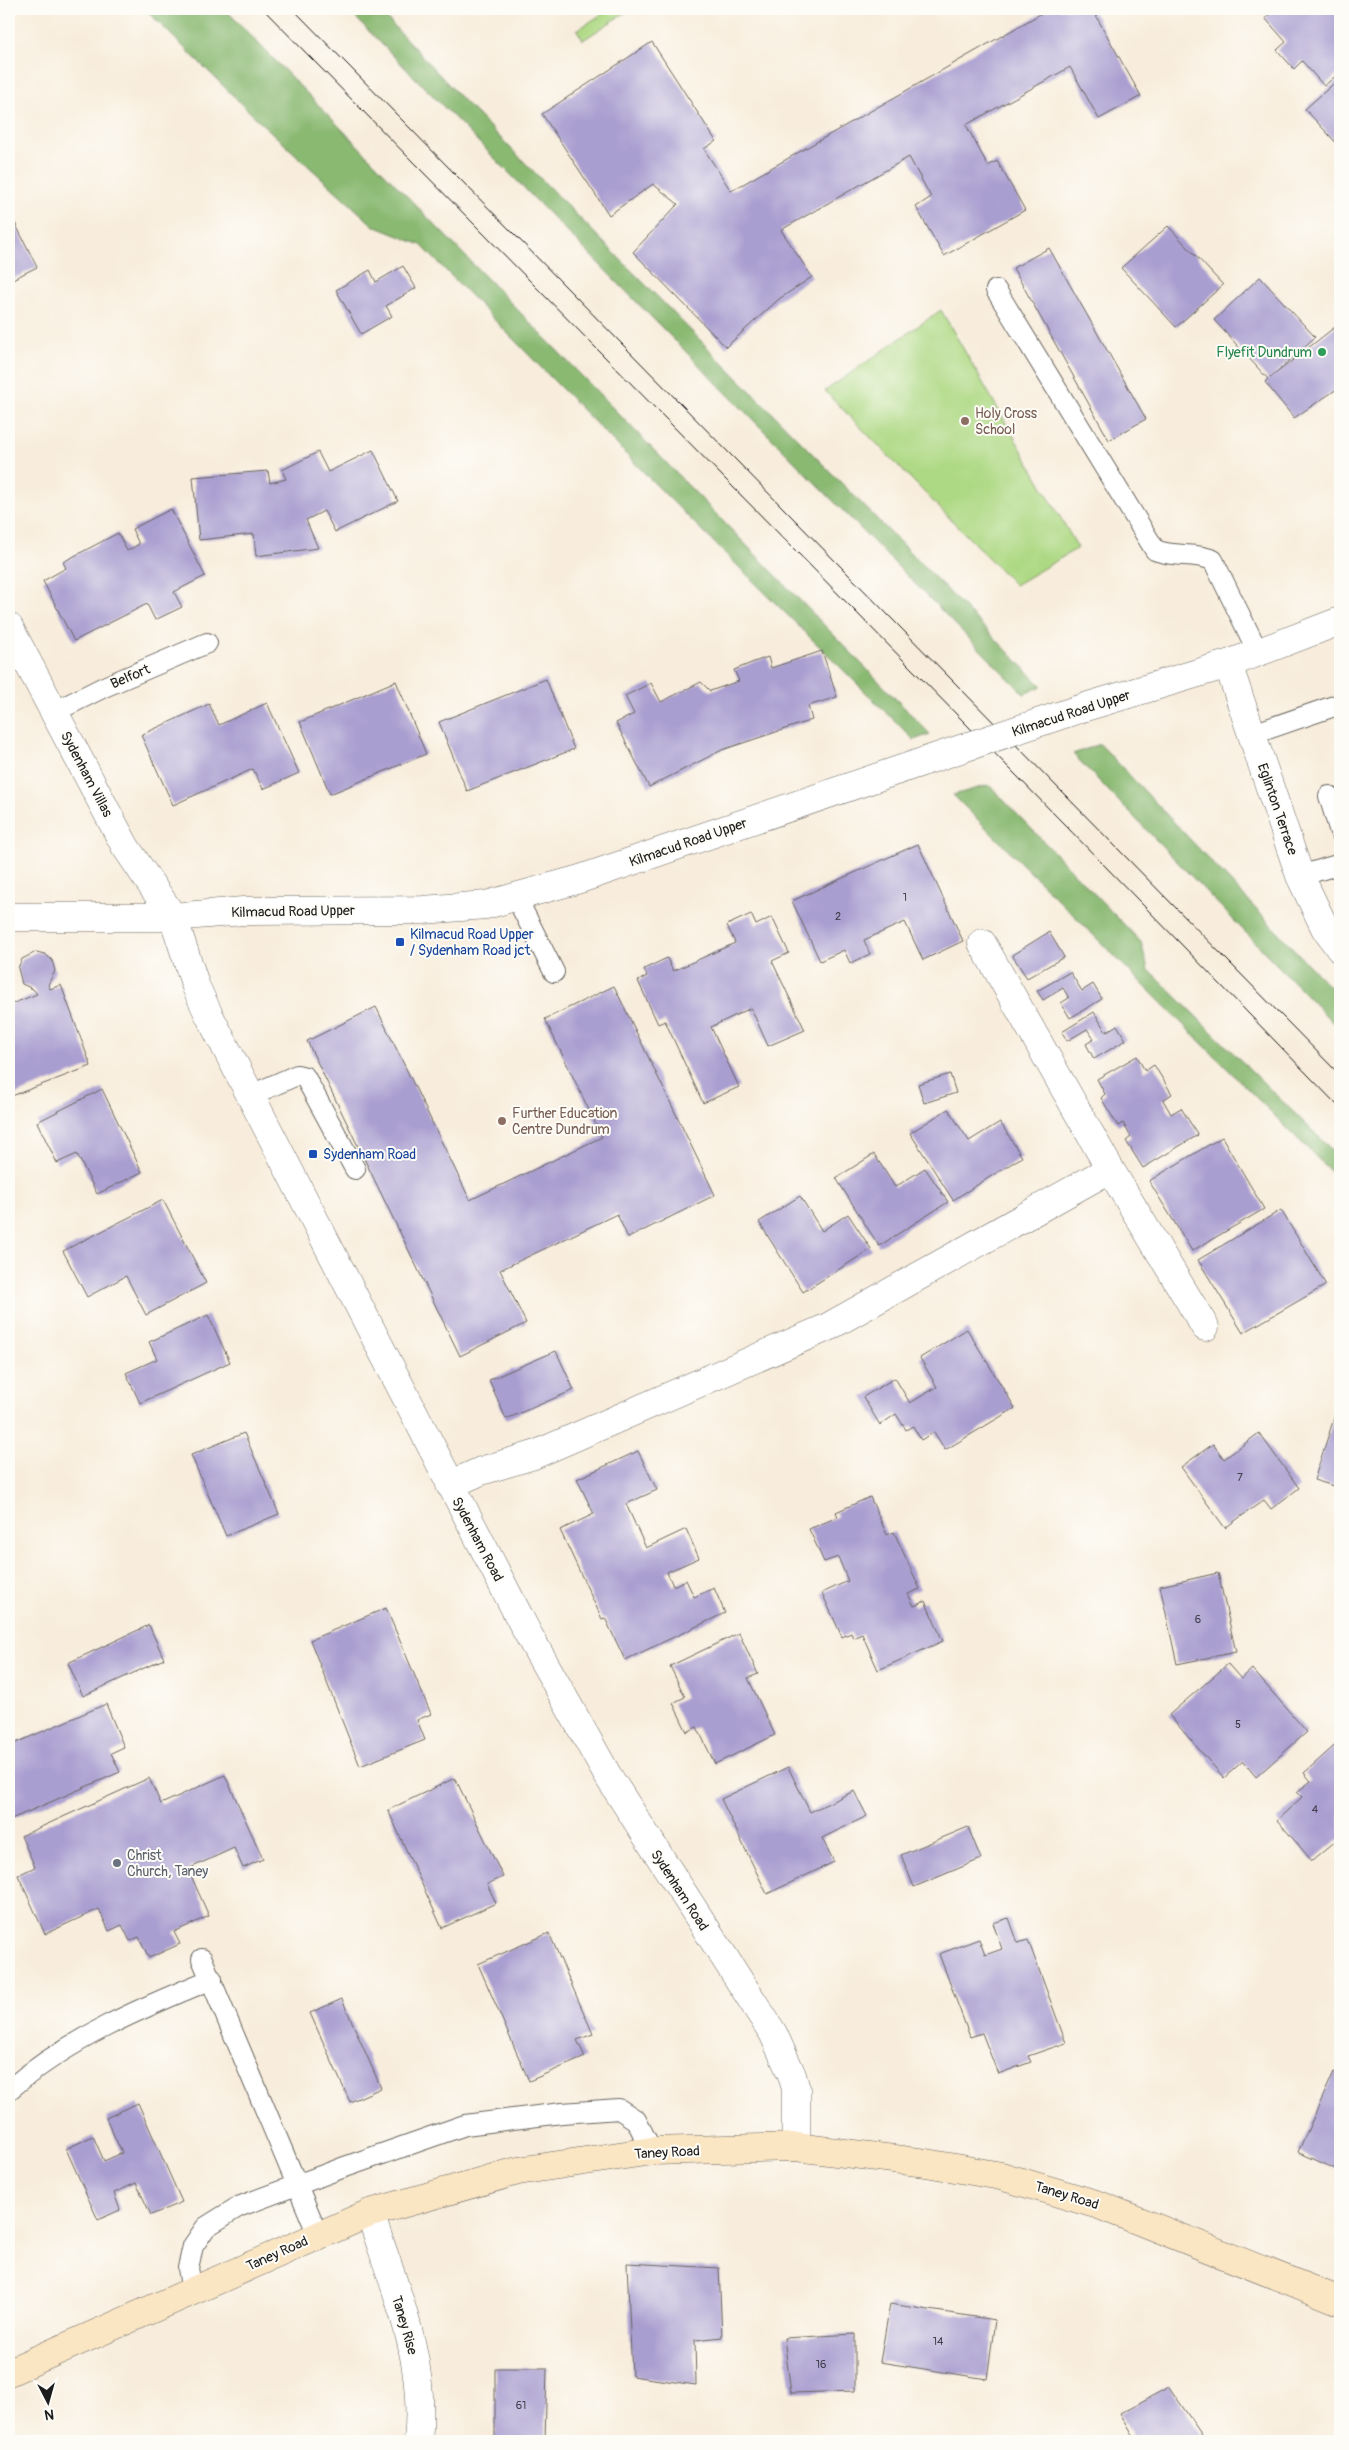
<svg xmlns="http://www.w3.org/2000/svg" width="1349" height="2450" viewBox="0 0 1349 2450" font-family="Pangolin,sans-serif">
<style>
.green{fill:#aed984;stroke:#657a50}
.forest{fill:#8ab972;stroke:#536a47}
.building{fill:#a99ed0}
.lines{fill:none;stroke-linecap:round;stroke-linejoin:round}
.service-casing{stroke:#69655f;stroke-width:22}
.minor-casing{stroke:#69655f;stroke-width:29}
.tertiary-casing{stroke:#69655f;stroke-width:29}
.secondary-casing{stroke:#69655f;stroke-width:29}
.service{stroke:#fff;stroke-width:20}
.minor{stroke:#fff;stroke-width:28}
.tertiary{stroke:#fff;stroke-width:28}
.secondary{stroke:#fbe6c4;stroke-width:28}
.tram{stroke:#1c1c1c;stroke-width:1}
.tertiary-bridge-casing{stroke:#69655f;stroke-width:29;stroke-linecap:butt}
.tertiary-bridge{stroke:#fff;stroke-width:28}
.leisure-dot{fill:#2e9e5b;stroke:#fdfcf7;stroke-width:2}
.education-dot{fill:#8d6e63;stroke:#fdfcf7;stroke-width:2}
.transit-dot{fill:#1a4fb4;stroke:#fdfcf7;stroke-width:2}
.worship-dot{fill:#6b7280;stroke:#fdfcf7;stroke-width:2}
.labels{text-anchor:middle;stroke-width:4;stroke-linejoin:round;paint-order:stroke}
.number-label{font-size:11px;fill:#3f3c49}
.leisure-label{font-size:14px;fill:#27864d;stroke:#fdfcf7;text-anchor:end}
.education-label{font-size:14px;fill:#785e54;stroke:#fdfcf7;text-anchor:start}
.street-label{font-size:14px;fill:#1c1c1c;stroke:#fdfcf7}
.transit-label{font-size:14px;fill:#164399;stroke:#fdfcf7;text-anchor:start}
.worship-label{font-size:14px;fill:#5b616d;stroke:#fdfcf7;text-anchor:start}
</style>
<rect width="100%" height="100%" fill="#fdfcf7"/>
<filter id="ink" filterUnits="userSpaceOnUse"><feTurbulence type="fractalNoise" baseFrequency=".02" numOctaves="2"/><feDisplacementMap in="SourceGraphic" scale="10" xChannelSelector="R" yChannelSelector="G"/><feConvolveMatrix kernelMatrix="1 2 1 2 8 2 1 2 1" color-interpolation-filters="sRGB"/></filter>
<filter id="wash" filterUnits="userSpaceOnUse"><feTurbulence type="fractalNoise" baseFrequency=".0096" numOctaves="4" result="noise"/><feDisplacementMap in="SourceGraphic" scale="20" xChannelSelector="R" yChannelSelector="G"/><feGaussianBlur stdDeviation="1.12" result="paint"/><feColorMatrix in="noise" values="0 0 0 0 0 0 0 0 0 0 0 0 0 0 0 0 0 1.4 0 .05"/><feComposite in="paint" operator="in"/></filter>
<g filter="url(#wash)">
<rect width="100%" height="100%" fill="#f8eddc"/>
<path class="green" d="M610 9H631L583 40 577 30Z
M941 310 1078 548 1015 585 825 391Z"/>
<path class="forest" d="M145 9H225L930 734 914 740 670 499 421 245 374 226 258 120Z
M347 9H378L463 100 1042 686 1024 694Z
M1100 744 1340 998V1030L1073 754Z
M989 785 1141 942 1148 969 1340 1158V1181L953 795Z"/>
<g id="blocks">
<path class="building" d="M1049 9H1092L1141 96 1099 119 1070 67 966 125 988 166 997 161 1025 210 944 256 916 207 931 197 909 157 781 230 812 277 779 299 726 347 633 252 678 204 653 184 609 215 542 114 652 42 716 141 704 149 731 191Z
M1276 9H1340V72L1324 86 1302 61 1294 69 1277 50 1286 42 1265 18Z
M1340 78V147L1305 109Z
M14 221 37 267 9 281V223Z
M1168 226 1223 285 1176 327 1121 268Z
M1049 248 1146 419 1109 440 1013 268Z
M403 266 416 288 386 306 392 316 361 334 336 290 370 270 376 282Z
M1260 277 1315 337 1270 378 1340 323V387L1294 418 1265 382 1268 379 1214 320Z
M373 450 398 501 335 532 324 511 306 520 318 548 256 556 254 534 199 540 193 477 268 471 270 483 286 479 282 470 318 452 328 472Z
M171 509 205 576 174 592 182 607 155 620 147 604 74 641 43 581 66 568 63 562 118 533 127 551 139 544 132 529Z
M822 651 837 697 808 706 812 720 722 750 649 787 616 723 634 714 625 696 651 683 661 702 701 682 710 691 739 681 734 670 754 662 768 657 771 668Z
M546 679 574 749 467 791 439 722Z
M396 681 426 754 330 794 300 722Z
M267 703 299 773 263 789 253 769 173 805 141 735 209 704 219 725Z
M918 844 963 941 923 960 905 922 864 940 870 954 850 963 844 950 820 961 792 901Z
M751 914 756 925 772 917 789 953 772 961 805 1030 768 1046 751 1008 711 1027 739 1087 703 1103 665 1021 658 1024 638 981 647 976 644 969 667 958 673 971 735 943 727 925Z
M1049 932 1064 957 1027 978 1012 955Z
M36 952 45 954 52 960 55 971 48 985 50 989 61 985 91 1066 9 1097V1005L37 994 33 989 22 984 18 968 22 959Z
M1070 972 1082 991 1093 984 1102 999 1070 1018 1061 1003 1069 998 1063 988 1043 1000 1037 991Z
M614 986 715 1195 628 1238 617 1214 500 1270 526 1323 460 1356 307 1041 376 1007 470 1200 602 1137 545 1019Z
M1094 1012 1106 1032 1117 1025 1126 1040 1094 1059 1086 1044 1094 1039 1087 1029 1067 1041 1062 1032Z
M1137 1056 1145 1071 1154 1065 1172 1094 1163 1100 1171 1114 1181 1108 1198 1135 1143 1168 1126 1141 1131 1137 1123 1123 1118 1126 1101 1098 1105 1094 1097 1079Z
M950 1074 956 1093 924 1103 918 1084Z
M102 1089 142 1172 97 1194 77 1154 57 1163 37 1122Z
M948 1109 969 1141 1000 1122 1022 1157 953 1200 910 1133Z
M1222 1137 1264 1209 1192 1251 1149 1181Z
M874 1154 895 1187 925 1168 948 1202 879 1246 836 1178Z
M800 1196 822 1231 848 1214 871 1249 803 1292 759 1222Z
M163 1200 206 1283 146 1315 126 1276 87 1297 63 1251Z
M1281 1210 1326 1285 1243 1333 1198 1260Z
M208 1315 230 1362 140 1403 126 1373 157 1359 149 1342Z
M967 1329 1015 1408 945 1450 934 1432 921 1440 913 1426 906 1430 896 1414 880 1425 863 1397 895 1378 910 1403 937 1387 920 1358Z
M556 1351 574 1390 506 1419 489 1380Z
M1335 1415 1340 1417V1488L1314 1480Z
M244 1433 279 1514 226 1536 191 1455Z
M1259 1433 1299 1488 1271 1509 1264 1500 1225 1528 1181 1467 1213 1444 1224 1459Z
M638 1451 657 1490 626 1504 646 1548 686 1529 699 1558 667 1572 673 1586 686 1580 694 1597 714 1588 725 1613 625 1660 605 1618 602 1619 560 1530 594 1514 577 1479Z
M870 1497 887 1535 894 1532 920 1589 908 1594 914 1606 925 1601 943 1641 878 1670 862 1634 853 1638 851 1633 842 1637 822 1593 848 1581 838 1557 824 1562 809 1529 838 1517 836 1512Z
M1218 1573 1236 1652 1177 1664 1160 1586Z
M386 1608 431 1714 417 1720 425 1740 360 1766 310 1640Z
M149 1625 164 1659 83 1696 68 1663Z
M739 1633 758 1674 748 1678 775 1735 715 1764 697 1727 687 1732 673 1703 685 1697 670 1666Z
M1228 1664 1241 1679 1252 1669 1307 1732 1256 1777 1243 1761 1224 1778 1169 1715Z
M106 1704 124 1747 111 1753 120 1772 9 1820V1746Z
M1340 1741V1842L1338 1839 1312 1861 1277 1820 1302 1797 1297 1792 1311 1781 1304 1773Z
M788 1767 810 1812 854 1791 867 1816 822 1838 834 1862 767 1894 721 1799Z
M225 1775 263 1859 243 1868 234 1848 188 1869 209 1916 174 1932 180 1944 149 1958 139 1937 130 1941 122 1925 109 1931 99 1909 45 1934 18 1875 35 1867 21 1836 149 1778 161 1804Z
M455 1778 503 1877 487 1884 496 1903 442 1928 388 1810Z
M968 1827 981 1859 914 1887 901 1855Z
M1009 1918 1018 1943 1028 1940 1066 2043 1028 2056 1031 2062 998 2074 982 2033 970 2037 939 1954 979 1939 985 1955 1002 1949 993 1923Z
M549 1933 593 2034 577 2040 585 2057 529 2081 478 1964Z
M342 1999 381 2088 350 2102 310 2013Z
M1334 2072 1340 2075V2171L1298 2152Z
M138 2103 182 2202 151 2215 136 2183 114 2193 120 2210 98 2220 66 2149 93 2136 104 2161 122 2153 106 2118Z
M627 2263 719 2268 722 2337 695 2340 696 2385 632 2376Z
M890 2304 995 2320 987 2379 880 2362Z
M855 2334V2391L791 2393 784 2338Z
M495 2368H547L545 2441H495Z
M1169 2387 1206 2441H1136L1120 2413Z"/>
</g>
</g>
<g filter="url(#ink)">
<use href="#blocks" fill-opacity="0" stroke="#69655f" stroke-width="1"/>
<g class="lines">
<defs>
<path id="service" d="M996 290 1155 550C1174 558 1194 552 1213 560L1258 652
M54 712 104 687 207 643
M1253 734 1340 704
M1329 796 1340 832
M1300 876 1340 864
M516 897 554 972
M249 1096 297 1075 305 1077 355 1169
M202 1959 318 2235
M9 2090C68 2039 141 2008 212 1979
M192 2292 188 2268 193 2246 206 2227 238 2207 342 2168 465 2125 562 2113 619 2109 636 2120 652 2151"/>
<path id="minor" d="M9 627 125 846 173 917 196 987 209 1015 527 1632 608 1776 773 2033 792 2075 796 2089V2147
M1228 664 1300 876 1325 928 1340 949
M982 943 1110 1169 1205 1327
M450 1485 481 1471 534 1455 828 1327 1110 1169
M370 2213C395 2290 427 2358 418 2441"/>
<path id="tertiary" d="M1082 708 1228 664 1340 621
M9 917H173L243 911 423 910 486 905 580 879 925 761"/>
<path id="secondary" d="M9 2372 370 2213 518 2171 652 2151 796 2147 926 2163 1001 2176 1099 2205 1340 2301"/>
</defs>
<use href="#service" class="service-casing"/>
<use href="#minor" class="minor-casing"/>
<use href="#tertiary" class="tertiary-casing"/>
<use href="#secondary" class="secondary-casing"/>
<use href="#service" class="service"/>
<use href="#minor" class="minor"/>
<use href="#tertiary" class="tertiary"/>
<use href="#secondary" class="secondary"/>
<path class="tram" d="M263 9C622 376 984 739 1340 1108
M293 9 1340 1075"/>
<defs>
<path id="tertiary-bridge" d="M925 761 1082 708"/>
</defs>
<use href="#tertiary-bridge" class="tertiary-bridge-casing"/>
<use href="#tertiary-bridge" class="tertiary-bridge"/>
</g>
</g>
<circle class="leisure-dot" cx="1322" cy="352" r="5"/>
<g class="education-dot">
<circle cx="965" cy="421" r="5"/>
<circle cx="502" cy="1121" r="5"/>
</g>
<g class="transit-dot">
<rect x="395" y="937" width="10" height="10" rx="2.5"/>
<rect x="308" y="1149" width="10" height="10" rx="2.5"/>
</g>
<circle class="worship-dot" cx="117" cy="1863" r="5"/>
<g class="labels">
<g class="number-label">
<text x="905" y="901">1</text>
<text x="838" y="920">2</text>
<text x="1240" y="1481">7</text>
<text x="1198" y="1623">6</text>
<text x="1238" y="1728">5</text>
<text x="1315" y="1813">4</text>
<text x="938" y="2345">14</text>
<text x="821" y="2368">16</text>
<text x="521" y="2409">61</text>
</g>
<g class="leisure-label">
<text x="1312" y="357">Flyefit Dundrum</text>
</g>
<g class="education-label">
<text x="975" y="418">Holy Cross<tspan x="975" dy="16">School</tspan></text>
<text x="512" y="1118">Further Education<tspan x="512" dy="16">Centre Dundrum</tspan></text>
</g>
<g class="street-label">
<text transform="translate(130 676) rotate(-23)" y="5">Belfort</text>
<text transform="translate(1071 713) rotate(-18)" y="5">Kilmacud Road Upper</text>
<text transform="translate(87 774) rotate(62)" y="5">Sydenham Villas</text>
<text transform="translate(1278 809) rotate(71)" y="5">Eglinton Terrace</text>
<text transform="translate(688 842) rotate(-19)" y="5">Kilmacud Road Upper</text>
<text transform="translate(293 911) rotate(-1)" y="5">Kilmacud Road Upper</text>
<text transform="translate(478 1539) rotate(62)" y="5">Sydenham Road</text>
<text transform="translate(680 1890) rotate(57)" y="5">Sydenham Road</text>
<text transform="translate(667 2152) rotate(-3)" y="5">Taney Road</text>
<text transform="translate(1067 2195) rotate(17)" y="5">Taney Road</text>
<text transform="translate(277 2253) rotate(-24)" y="5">Taney Road</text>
<text transform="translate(405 2325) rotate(74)" y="5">Taney Rise</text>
</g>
<g class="transit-label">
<text x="410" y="939">Kilmacud Road Upper<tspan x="410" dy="16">/ Sydenham Road jct</tspan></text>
<text x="323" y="1159">Sydenham Road</text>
</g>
<g class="worship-label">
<text x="127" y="1860">Christ<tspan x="127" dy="16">Church, Taney</tspan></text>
</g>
</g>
<rect width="1349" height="2450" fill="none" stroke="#fdfcf7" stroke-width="30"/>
<g transform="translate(48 2402) rotate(174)" stroke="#fdfcf7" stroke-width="4" paint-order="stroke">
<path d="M0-4L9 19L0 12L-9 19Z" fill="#1c1c1c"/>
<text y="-8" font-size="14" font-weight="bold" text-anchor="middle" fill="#1c1c1c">N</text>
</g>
</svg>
